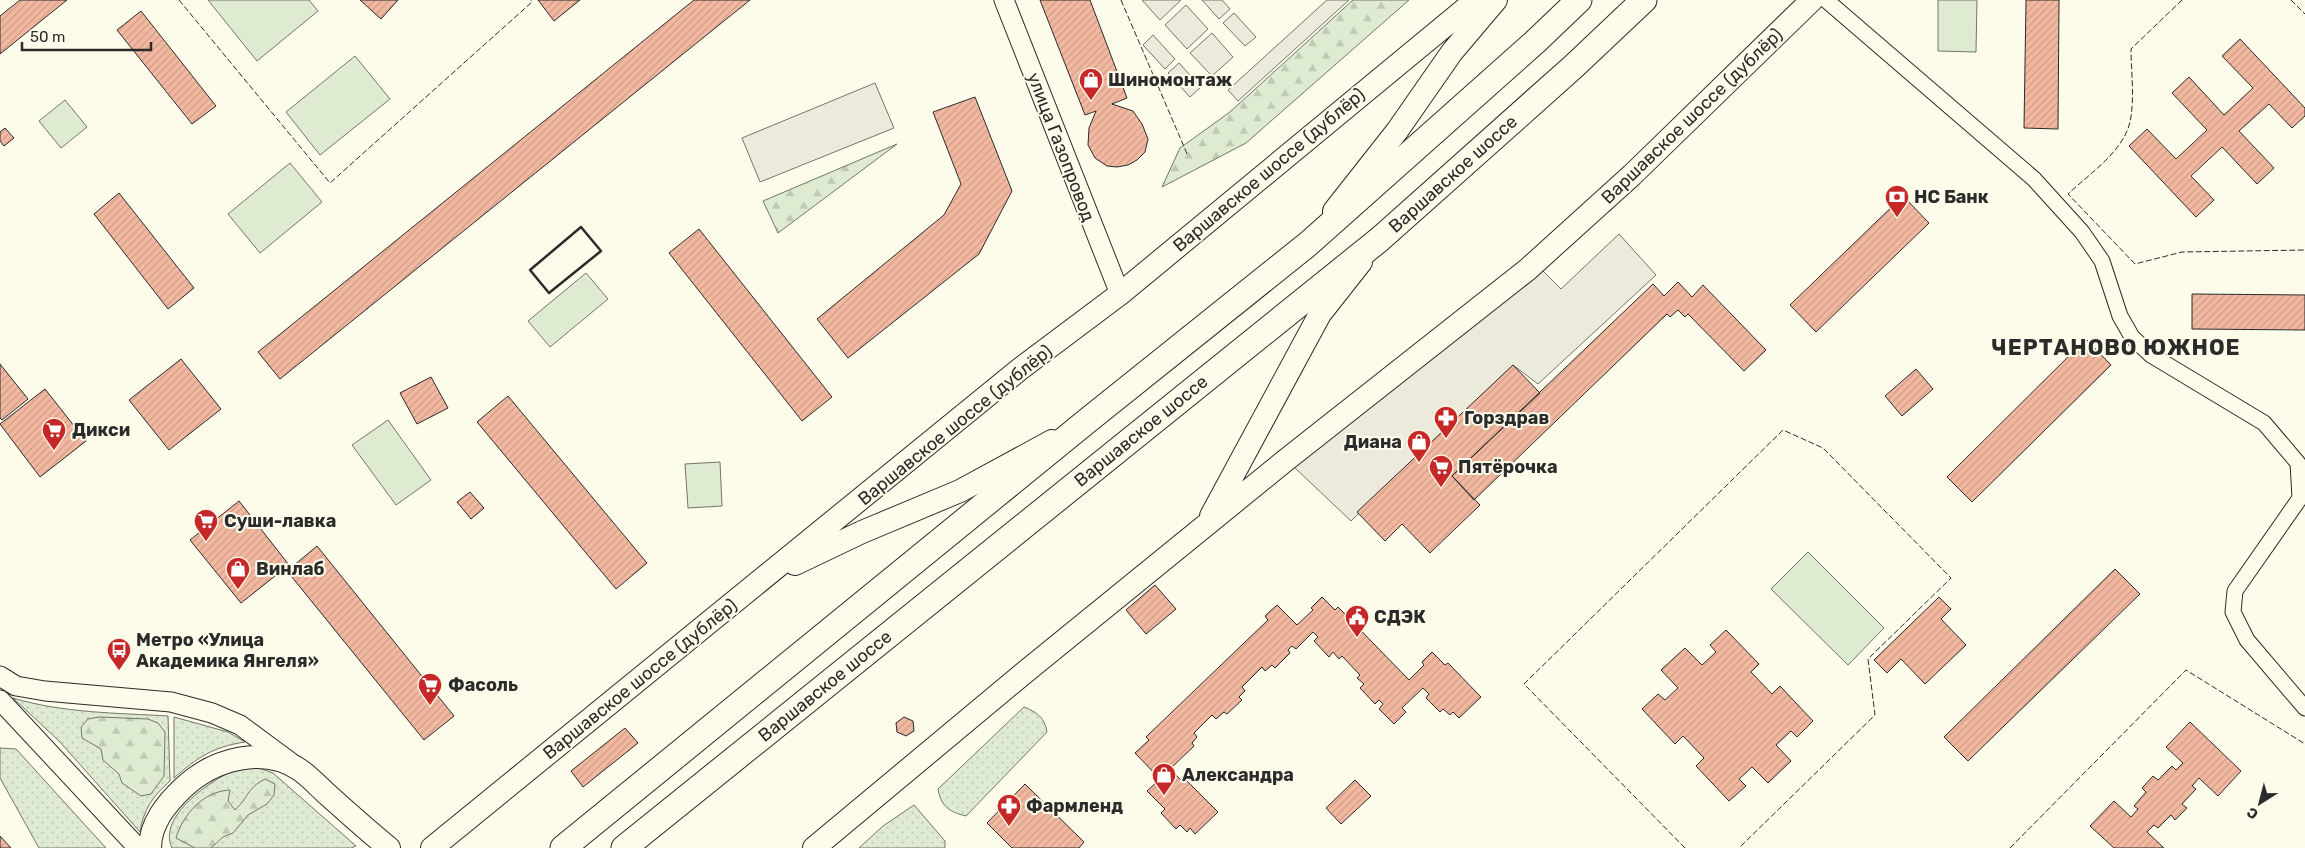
<svg xmlns="http://www.w3.org/2000/svg" width="2305" height="848" viewBox="0 0 2305 848" font-family="Rubik,sans-serif">
<style>
.grass{fill:url(#grass-dots);stroke:#74746e}
.forest{fill:url(#forest-firs);stroke:#74746e}
.park{fill:#deebd1;stroke:#74746e}
.parking{fill:#eceadb;stroke:#74746e}
.building{fill:url(#building-hatch);stroke:#2b2b2b}
.lines{fill:none;stroke-linecap:round;stroke-linejoin:round}
.minor-casing{stroke:#2b2b2b;stroke-width:17}
.tertiary-casing{stroke:#2b2b2b;stroke-width:21}
.secondary-casing{stroke:#2b2b2b;stroke-width:24}
.primary-casing{stroke:#2b2b2b;stroke-width:27}
.minor{stroke:#fdfbea;stroke-width:15}
.tertiary{stroke:#fdfbea;stroke-width:19}
.secondary{stroke:#fdfbea;stroke-width:22}
.primary{stroke:#fdfbea;stroke-width:25}
.fence{stroke:#2b2b2b;stroke-width:1;stroke-dasharray:6 2.5;stroke-linecap:butt}
.wall{stroke:#2b2b2b;stroke-width:2.5}
.labels{text-anchor:middle;stroke-width:4;stroke-linejoin:round;paint-order:stroke}
.poi-label{font-size:18px;font-weight:bold;fill:#2b2b2b;stroke:#fdfbea;text-anchor:start}
.street-label{font-size:18px;fill:#2b2b2b;stroke:#fdfbea}
.district-label{font-size:22px;font-weight:bold;letter-spacing:1px;fill:#2b2b2b;stroke:#fdfbea}
</style>
<defs>
<pattern id="grass-dots" width="8" height="8" patternUnits="userSpaceOnUse" patternTransform="scale(1.25)"><rect width="8" height="8" fill="#deebd1"/><path d="M2 2h.1M6 6h.1" fill="none" stroke="#bfcab4" stroke-width="1.8" stroke-linecap="round"/></pattern>
<pattern id="forest-firs" width="22" height="20" patternUnits="userSpaceOnUse" patternTransform="scale(1.25)"><rect width="22" height="20" fill="#deebd1"/><path d="M5 1l3.5 6h-7zM16 11l3.5 6h-7z" fill="#bfcab4"/></pattern>
<pattern id="building-hatch" width="6" height="6" patternUnits="userSpaceOnUse" patternTransform="scale(1.25)"><rect width="6" height="6" fill="#f2b8a0"/><path d="M-1 1l2-2M0 6l6-6M5 7l2-2" fill="none" stroke="#d09e8a"/></pattern>
</defs>
<rect width="100%" height="100%" fill="#fdfbea"/>
<path class="grass" d="M13 698C63 713 116 713 168 716L170 781C153 796 143 810 140 832L60 742Z
M1024 707C1037 712 1045 718 1047 732L966 816C949 812 941 806 938 789Z
M174 717 228 732 245 742C213 747 198 757 174 778Z
M0 748 16 749 106 848H39L0 778Z
M243 767 259 768 273 773 356 846 351 848H172C156 815 217 775 243 767Z
M914 805 945 841V848H859L883 826Z"/>
<path class="forest" d="M1353 0H1409L1246 143 1162 187 1180 148 1230 112Z
M897 144 778 233 763 201Z
M99 717 148 719 158 723 165 732 164 776 151 794 141 796 122 783 119 774 103 760 101 749 82 738 81 727 88 719Z
M265 779 275 784 274 795 267 804 248 815 233 833 223 837 211 848H195L176 838C183 814 204 791 230 790L228 801 235 810C249 797 246 789 265 779Z"/>
<path class="park" d="M208 0H309L318 11 257 61Z
M1938 0H1977L1976 52 1938 51Z
M355 56 390 99 320 155 286 112Z
M65 100 87 127 61 148 39 121Z
M290 163 322 202 260 253 228 214Z
M586 273 608 299 550 347 528 321Z
M388 420 431 480 396 505 352 445Z
M720 462 722 506 688 508 685 464Z
M1808 552 1884 628 1848 665 1771 589Z"/>
<path class="parking" d="M1142 0H1181L1160 20Z
M1202 0H1222L1230 9 1219 19Z
M1327 0H1349L1238 101 1228 90Z
M1186 5 1208 29 1187 49 1165 25Z
M1234 13 1256 37 1245 46 1223 23Z
M1212 33 1233 57 1212 76 1190 53Z
M1153 35 1175 59 1165 69 1143 45Z
M1179 63 1201 87 1190 97 1168 73Z
M875 83 894 128 760 182 742 138Z
M1619 234 1656 275 1538 384 1513 365 1351 521 1293 466 1542 270 1561 289Z"/>
<path class="building" d="M20 0H67L0 54V16Z
M360 0H398L381 19Z
M538 0H580L554 21Z
M694 0H750L280 379 258 352Z
M1040 0H1090L1127 98 1112 104 1133 111 1142 124 1148 139 1145 152 1137 160 1128 165 1117 167 1107 166 1095 158 1088 145 1089 128 1096 111 1085 115Z
M2026 0H2059L2058 129 2024 128Z
M141 11 216 106 192 124 117 30Z
M2240 39 2305 108V116L2292 128 2269 104 2239 131 2274 168 2257 184 2222 147 2191 176 2214 200 2196 217 2129 146 2147 129 2176 159 2207 130 2172 93 2189 77 2224 115 2253 88 2222 56Z
M975 97 1012 191 979 254 848 358 817 319 944 215 961 184 933 112Z
M5 128 14 138 4 146 0 141V132Z
M119 193 194 288 168 309 94 214Z
M1903 196 1929 223 1816 332 1790 305Z
M699 229 832 397 802 421 669 253Z
M1678 282 1692 297 1703 285 1766 350 1744 371 1688 314 1685 317 1678 310 1670 317 1667 314 1474 500 1452 476 1653 284 1664 296Z
M2192 294 2305 295V330L2192 329Z
M2086 339 2111 365 1972 502 1947 477Z
M181 359 221 409 169 450 129 400Z
M0 364 28 399 2 420 0 418Z
M1513 365 1540 393 1452 476 1480 505 1430 553 1402 524 1385 541 1357 512Z
M1916 369 1933 389 1902 416 1885 396Z
M431 377 448 408 417 424 400 393Z
M45 389 86 441 40 477 0 424Z
M508 396 647 563 616 589 477 422Z
M470 492 484 508 471 519 457 502Z
M239 501 289 565 241 603 190 540Z
M317 546 454 716 424 740 287 571Z
M2115 569 2140 594 1968 761 1944 737Z
M1155 585 1176 609 1146 634 1126 610Z
M1322 597 1335 610 1338 607 1409 680 1424 665 1422 662 1432 652 1445 665 1448 663 1481 697 1459 718 1453 712 1450 715 1443 709 1440 712 1426 698 1429 694 1423 688 1402 708 1406 712 1394 724 1379 709 1383 704 1379 700 1375 704 1360 688 1364 684 1357 678 1360 675 1342 656 1339 659 1333 652 1329 657 1314 641 1318 637 1313 632 1296 649 1292 646 1288 650 1290 653 1275 668 1272 665 1265 671 1262 667 1242 687 1245 691 1239 697 1242 700 1227 714 1224 712 1216 719 1212 715 1194 733 1197 737 1192 743 1194 746 1170 769 1182 781 1185 779 1218 812 1195 834 1190 828 1187 832 1180 825 1176 829 1161 813 1165 809 1147 791 1160 779 1135 753 1149 740 1146 737 1268 620 1265 616 1277 605 1297 625 1313 610 1311 608Z
M1939 597 1951 609 1941 619 1966 645 1925 684 1901 659 1887 673 1874 660Z
M1726 630 1759 664 1751 672 1772 694 1780 686 1813 721 1797 737 1791 731 1776 745 1791 761 1768 783 1752 767 1739 779 1746 786 1729 801 1696 766 1704 758 1683 736 1675 744 1642 709 1658 694 1665 700 1678 688 1661 670 1674 658 1685 648 1702 665 1716 652 1710 645Z
M904 717 913 721 914 731 906 736 897 732 896 723Z
M2190 722 2241 771 2218 796 2199 778 2192 786 2196 789 2182 804 2187 808 2175 820 2171 815 2158 828 2154 825 2147 832 2164 848H2114L2090 826 2114 801 2131 817 2138 809 2134 806 2146 792 2142 788 2153 776 2158 780 2172 766 2176 770 2183 763 2166 747Z
M625 728 638 743 583 787 571 771Z
M1355 780 1371 796 1341 824 1326 808Z
M1025 784 1084 842 1079 848H1012L987 823Z
M0 836 11 848H0Z"/>
<g class="lines">
<defs>
<path id="minor" d="M1826 0 2034 179 2082 232 2102 261 2120 316 2132 337 2151 355 2264 423 2298 463 2300 498 2235 591 2233 612 2247 640 2305 708"/>
<path id="tertiary" d="M1004 0 1120 294
M0 676 16 686 45 691 171 702 212 713 240 725 290 762
M0 700 138 848"/>
<path id="secondary" d="M1334 211 1397 131 1452 52 1496 0
M1211 516 1320 314 1361 262
M795 564 862 532 960 491 1052 441
M150 848C150 823 167 803 184 787 214 759 264 745 300 770 310 777 319 787 328 795 348 813 368 831 389 848
M432 848 1020 369 1120 294 1476 0
M814 848 1024 673 1286 460 1527 270 1632 175 1812 0"/>
<path id="primary" d="M563 848 1087 421 1308 244 1535 42 1579 0
M624 848 1380 239 1573 67 1644 0"/>
</defs>
<use href="#minor" class="minor-casing"/>
<use href="#tertiary" class="tertiary-casing"/>
<use href="#secondary" class="secondary-casing"/>
<use href="#primary" class="primary-casing"/>
<use href="#minor" class="minor"/>
<use href="#tertiary" class="tertiary"/>
<use href="#secondary" class="secondary"/>
<use href="#primary" class="primary"/>
<path class="fence" d="M179 0 330 183 532 2 531 0
M1121 0 1188 156
M2182 0 2131 49C2131 72 2135 99 2130 122 2123 152 2089 174 2068 194L2135 264 2182 252 2305 250
M2291 0 2305 14
M1685 848 1524 684 1783 430 1823 448 1951 578 1868 659 1875 715 1739 848
M2010 848 2186 670 2305 744"/>
<path class="wall" d="M581 227 601 251 549 293 530 270Z"/>
</g>
<defs>
<symbol id="shop-pin" viewBox="-11 -11 22 30"><path d="M0 17L-7.5 6A9.5 9.5 0 1 1 7.5 6Z" fill="#c62828" stroke="#fdfbea"/><path d="M-5-2.5h2.3a2.7 3.5 0 0 1 5.4 0H5L5.5 6h-11ZM-1.5-2.5h3a1.5 2.3 0 0 0-3 0Z" fill="#fff"/></symbol>
<symbol id="bank-pin" viewBox="-11 -11 22 30"><path d="M0 17L-7.5 6A9.5 9.5 0 1 1 7.5 6Z" fill="#c62828" stroke="#fdfbea"/><path d="M-6-4H6V4H-6ZM0-2.3a2.3 2.3 0 1 0 0 4.6a2.3 2.3 0 1 0 0-4.6Z" fill="#fff"/></symbol>
<symbol id="pharmacy-pin" viewBox="-11 -11 22 30"><path d="M0 17L-7.5 6A9.5 9.5 0 1 1 7.5 6Z" fill="#c62828" stroke="#fdfbea"/><path d="M-2-6h4v4h4v4h-4v4h-4v-4h-4v-4h4Z" fill="#fff"/></symbol>
<symbol id="supermarket-pin" viewBox="-11 -11 22 30"><path d="M0 17L-7.5 6A9.5 9.5 0 1 1 7.5 6Z" fill="#c62828" stroke="#fdfbea"/><path d="M-6-5.5h2.5l.6 2H6L4.5 2H-2.5L-4.4-4H-6ZM-1.5 3.2a1.3 1.3 0 1 0 .1 0ZM3 3.2a1.3 1.3 0 1 0 .1 0Z" fill="#fff"/></symbol>
<symbol id="civic-pin" viewBox="-11 -11 22 30"><path d="M0 17L-7.5 6A9.5 9.5 0 1 1 7.5 6Z" fill="#c62828" stroke="#fdfbea"/><path d="M-.6-6.5H3V-4.5H.6V-3L4-1V1h2V6H-6V1h2V-1L-.6-3ZM-1.2 2.5V6h2.4V2.5Z" fill="#fff"/></symbol>
<symbol id="bus-pin" viewBox="-11 -11 22 30"><path d="M0 17L-7.5 6A9.5 9.5 0 1 1 7.5 6Z" fill="#c62828" stroke="#fdfbea"/><path d="M-5-6H5V4H4V6H2V4H-2V6H-4V4H-5ZM-3.5-4V0h7V-4ZM-3.5 1.2v1.5H-2V1.2ZM2 1.2v1.5H3.5V1.2Z" fill="#fff"/></symbol>
</defs>
<g fill-rule="evenodd">
<use href="#shop-pin" x="1077" y="66" width="28" height="38"/>
<use href="#bank-pin" x="1883" y="183" width="28" height="38"/>
<use href="#pharmacy-pin" x="1432" y="404" width="28" height="38"/>
<use href="#supermarket-pin" x="40" y="416" width="28" height="38"/>
<use href="#shop-pin" x="1405" y="428" width="28" height="38"/>
<use href="#supermarket-pin" x="1427" y="453" width="28" height="38"/>
<use href="#supermarket-pin" x="192" y="507" width="28" height="38"/>
<use href="#shop-pin" x="224" y="555" width="28" height="38"/>
<use href="#civic-pin" x="1343" y="603" width="28" height="38"/>
<use href="#bus-pin" x="105" y="636" width="28" height="38"/>
<use href="#supermarket-pin" x="416" y="671" width="28" height="38"/>
<use href="#shop-pin" x="1150" y="761" width="28" height="38"/>
<use href="#pharmacy-pin" x="995" y="792" width="28" height="38"/>
</g>
<g class="labels">
<g class="poi-label">
<text x="1108" y="86">Шиномонтаж</text>
<text x="1914" y="203">НС Банк</text>
<text x="1464" y="424">Горздрав</text>
<text x="72" y="436">Дикси</text>
<text x="1402" y="448" text-anchor="end">Диана</text>
<text x="1458" y="473">Пятёрочка</text>
<text x="224" y="527">Суши-лавка</text>
<text x="256" y="575">Винлаб</text>
<text x="1374" y="623">СДЭК</text>
<text x="136" y="646">Метро «Улица<tspan x="136" dy="21">Академика Янгеля»</tspan></text>
<text x="448" y="691">Фасоль</text>
<text x="1182" y="781">Александра</text>
<text x="1026" y="812">Фармленд</text>
</g>
<g class="street-label">
<text transform="translate(1692 116) rotate(-44)" y="6">Варшавское шоссе (дублёр)</text>
<text transform="translate(1061 147) rotate(69)" y="6">улица Газопровод</text>
<text transform="translate(1269 170) rotate(-40)" y="6">Варшавское шоссе (дублёр)</text>
<text transform="translate(1453 174) rotate(-42)" y="6">Варшавское шоссе</text>
<text transform="translate(955 425) rotate(-39)" y="6">Варшавское шоссе (дублёр)</text>
<text transform="translate(1141 431) rotate(-39)" y="6">Варшавское шоссе</text>
<text transform="translate(640 679) rotate(-39)" y="6">Варшавское шоссе (дублёр)</text>
<text transform="translate(825 686) rotate(-39)" y="6">Варшавское шоссе</text>
</g>
<g class="district-label">
<text x="2116" y="355">ЧЕРТАНОВО ЮЖНОЕ</text>
</g>
</g>
<g transform="translate(2260 803) rotate(216)" stroke="#fdfbea" stroke-width="4" paint-order="stroke">
<path d="M0-4L9 19L0 12L-9 19Z" fill="#2b2b2b"/>
<text y="-8" font-size="14" font-weight="bold" text-anchor="middle" fill="#2b2b2b">С</text>
</g>
<path d="M22 42v8h129v-8" fill="none" stroke="#2b2b2b" stroke-width="2.5"/>
<text x="30" y="42" font-size="15" fill="#2b2b2b" stroke="#fdfbea" stroke-width="4" paint-order="stroke">50 m</text>
</svg>
